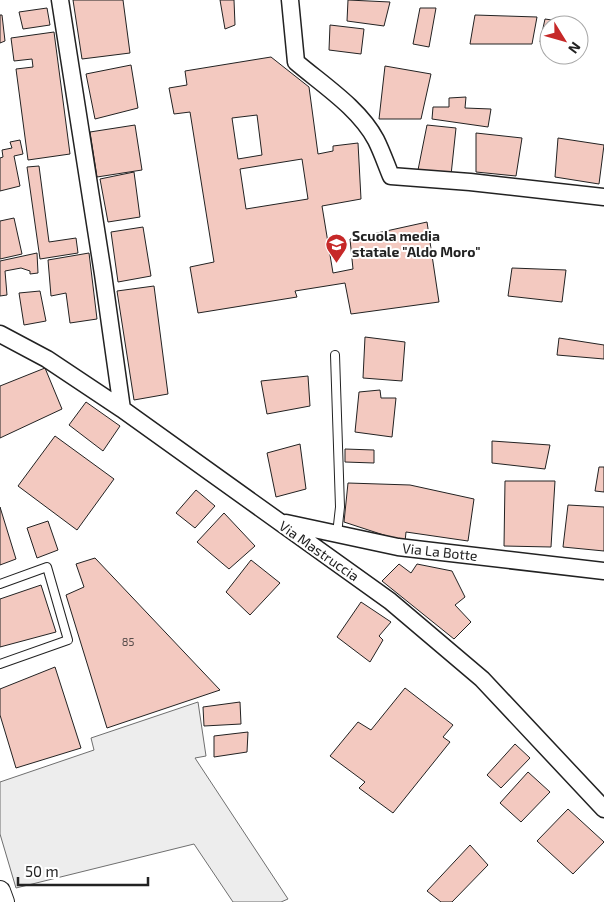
<svg xmlns="http://www.w3.org/2000/svg" width="604" height="902" viewBox="0 0 604 902" font-family="'Exo 2',sans-serif">
<style>
.parking{fill:#ededed;stroke:#6f6f6f}
.building{fill:#f3c9c0;stroke:#222;fill-rule:evenodd}
.lines{fill:none;stroke-linecap:round;stroke-linejoin:round}
.service-casing{stroke:#222;stroke-width:10}
.minor-casing{stroke:#222;stroke-width:19}
.tertiary-casing{stroke:#222;stroke-width:22}
.service{stroke:#fff;stroke-width:8}
.minor{stroke:#fff;stroke-width:16}
.tertiary{stroke:#fff;stroke-width:20}
.labels{text-anchor:middle;stroke-width:4;stroke-linejoin:round;paint-order:stroke}
.number-label{font-size:11px;fill:#564c4a}
.poi-label{font-size:14px;font-weight:bold;fill:#222;stroke:#fff;text-anchor:start}
.street-label{font-size:14px;fill:#222;stroke:#fff}
</style>
<rect width="100%" height="100%" fill="#fff"/>
<path class="parking" d="M198 702 206 756 195 758 288 899 281 902H233L194 844 16 888 0 834V782L94 750 91 738Z"/>
<path class="building" d="M73 0H123L130 53 82 59Z
M220 0H234L235 25 225 29Z
M348 0 390 2 384 26 347 21Z
M47 8 50 25 23 29 19 12Z
M420 8H436L429 47 413 44Z
M0 15H2L5 41 0 43Z
M475 15 537 17 532 44H470Z
M545 19 579 24 549 25V43L540 42Z
M330 25 364 29 361 54 329 50Z
M54 32 70 154 28 160 16 69 33 67 32 59 14 61 11 38Z
M271 57 309 87 318 154 333 151V146L358 143 361 199 322 206 333 273 353 269 350 239 427 222 439 302 351 314 345 283 295 291 297 297 198 313 190 267 214 262 190 112 174 114 169 88 187 85 185 71ZM257 115 262 155 238 159 232 118ZM302 159 308 199 246 209 240 169Z
M131 65 138 108 95 119 86 74Z
M385 66 431 74 421 119H379Z
M466 97 465 108 491 109 488 127 432 119 433 107H449V98Z
M135 125 142 170 97 177 90 132Z
M427 125 456 128 451 175 418 170Z
M476 133 522 138 516 176 476 172Z
M558 138 604 145 599 184 555 177Z
M20 140 23 154 14 156 20 186 0 191V158L3 157 2 150 12 148 10 142Z
M39 166 49 242 76 238 78 253 40 259 27 167Z
M134 172 140 217 108 222 100 179Z
M14 218 22 254 0 259V221Z
M143 227 151 276 118 282 111 232Z
M37 253 38 273 30 274V271L21 268 5 271 7 295 0 296V261Z
M89 253 97 319 70 323 66 293 51 296 48 260Z
M512 268 566 270 562 302 508 296Z
M154 286 168 394 134 400 117 291Z
M40 291 46 321 24 325 19 293Z
M365 337 405 342 402 381 363 378Z
M559 338 604 345V359L557 355Z
M45 368 62 409 0 438V386Z
M308 376 310 406 267 414 261 381Z
M380 390 381 398H396L392 437 355 432 359 392Z
M86 402 120 426 103 451 69 425Z
M55 436 114 479 77 530 18 486Z
M492 441 550 445 545 469 492 463Z
M300 444 306 489 276 497 267 453Z
M345 449 374 450V463L345 462Z
M599 467H604V492L595 491Z
M505 481H555L551 547 504 546Z
M348 483 410 485 474 499 468 541 406 532 405 542 344 522Z
M196 490 215 506 195 528 176 513Z
M568 505 604 507V551L563 547Z
M0 507 16 559 0 565Z
M224 513 255 546 229 569 197 542Z
M48 521 58 550 37 558 27 528Z
M95 558 220 690 107 728 66 595 84 587 76 564Z
M251 560 280 583 250 615 226 592Z
M399 564 411 573 417 564 452 571 465 597 455 605 471 622 454 639 382 581Z
M41 585 56 632 0 647V599Z
M361 602 391 622 379 636 383 640 370 662 337 637Z
M55 667 81 748 16 768 0 715V689Z
M405 688 453 725 443 737 450 742 393 813 359 788 365 782 330 756 358 722 371 730Z
M240 702 241 724 204 726 203 707Z
M248 732 247 752 214 757V736Z
M515 744 530 758 501 788 487 775Z
M528 772 550 792 521 822 500 803Z
M568 809 604 842 573 874 537 841Z
M470 845 488 865 452 902H441L427 891Z"/>
<g class="lines">
<defs>
<path id="service" d="M335 355 340 507 337 534
M0 584 47 567 68 640 0 664"/>
<path id="minor" d="M60 0 103 274 122 409
M290 0 296 62C323 85 359 108 376 140 382 152 386 164 391 176L470 182 604 197
M0 334 47 359 122 409 390 601 482 679 604 809
M286 523 398 547 604 571"/>
<path id="tertiary" d="M0 891 4 902"/>
</defs>
<use href="#service" class="service-casing"/>
<use href="#minor" class="minor-casing"/>
<use href="#tertiary" class="tertiary-casing"/>
<use href="#service" class="service"/>
<use href="#minor" class="minor"/>
<use href="#tertiary" class="tertiary"/>
</g>
<defs>
<symbol id="school-pin" viewBox="-11 -11 22 30"><path d="M0 17L-7.5 6A9.5 9.5 0 1 1 7.5 6Z" fill="#c62828" stroke="#fff"/><path d="M0-5L7-2L0 1L-7-2ZM-4 1L0 2.5L4 1V4Q0 6-4 4Z" fill="#fff"/></symbol>
</defs>
<g fill-rule="evenodd">
<use href="#school-pin" x="324" y="232" width="25" height="34"/>
</g>
<g class="labels">
<g class="number-label">
<text x="128" y="646">85</text>
</g>
<g class="poi-label">
<text x="352" y="241">Scuola media<tspan x="352" dy="16">statale "Aldo Moro"</tspan></text>
</g>
<g class="street-label">
<text transform="translate(319 551) rotate(35)" y="5">Via Mastruccia</text>
<text transform="translate(440 552) rotate(6)" y="5">Via La Botte</text>
</g>
</g>
<g transform="translate(564 40) rotate(127)"><circle r="24" fill="#ffffff" stroke="#a7a7a7"/>
<path d="M0-4L9 19L0 12L-9 19Z" fill="#c62828"/>
<text y="-8" font-size="14" font-weight="bold" text-anchor="middle" fill="#222222">N</text>
</g>
<path d="M18 877v8h130v-8" fill="none" stroke="#222222" stroke-width="2.5"/>
<text x="25" y="877" font-size="15" fill="#222222" stroke="#ffffff" stroke-width="4" paint-order="stroke">50 m</text>
</svg>
